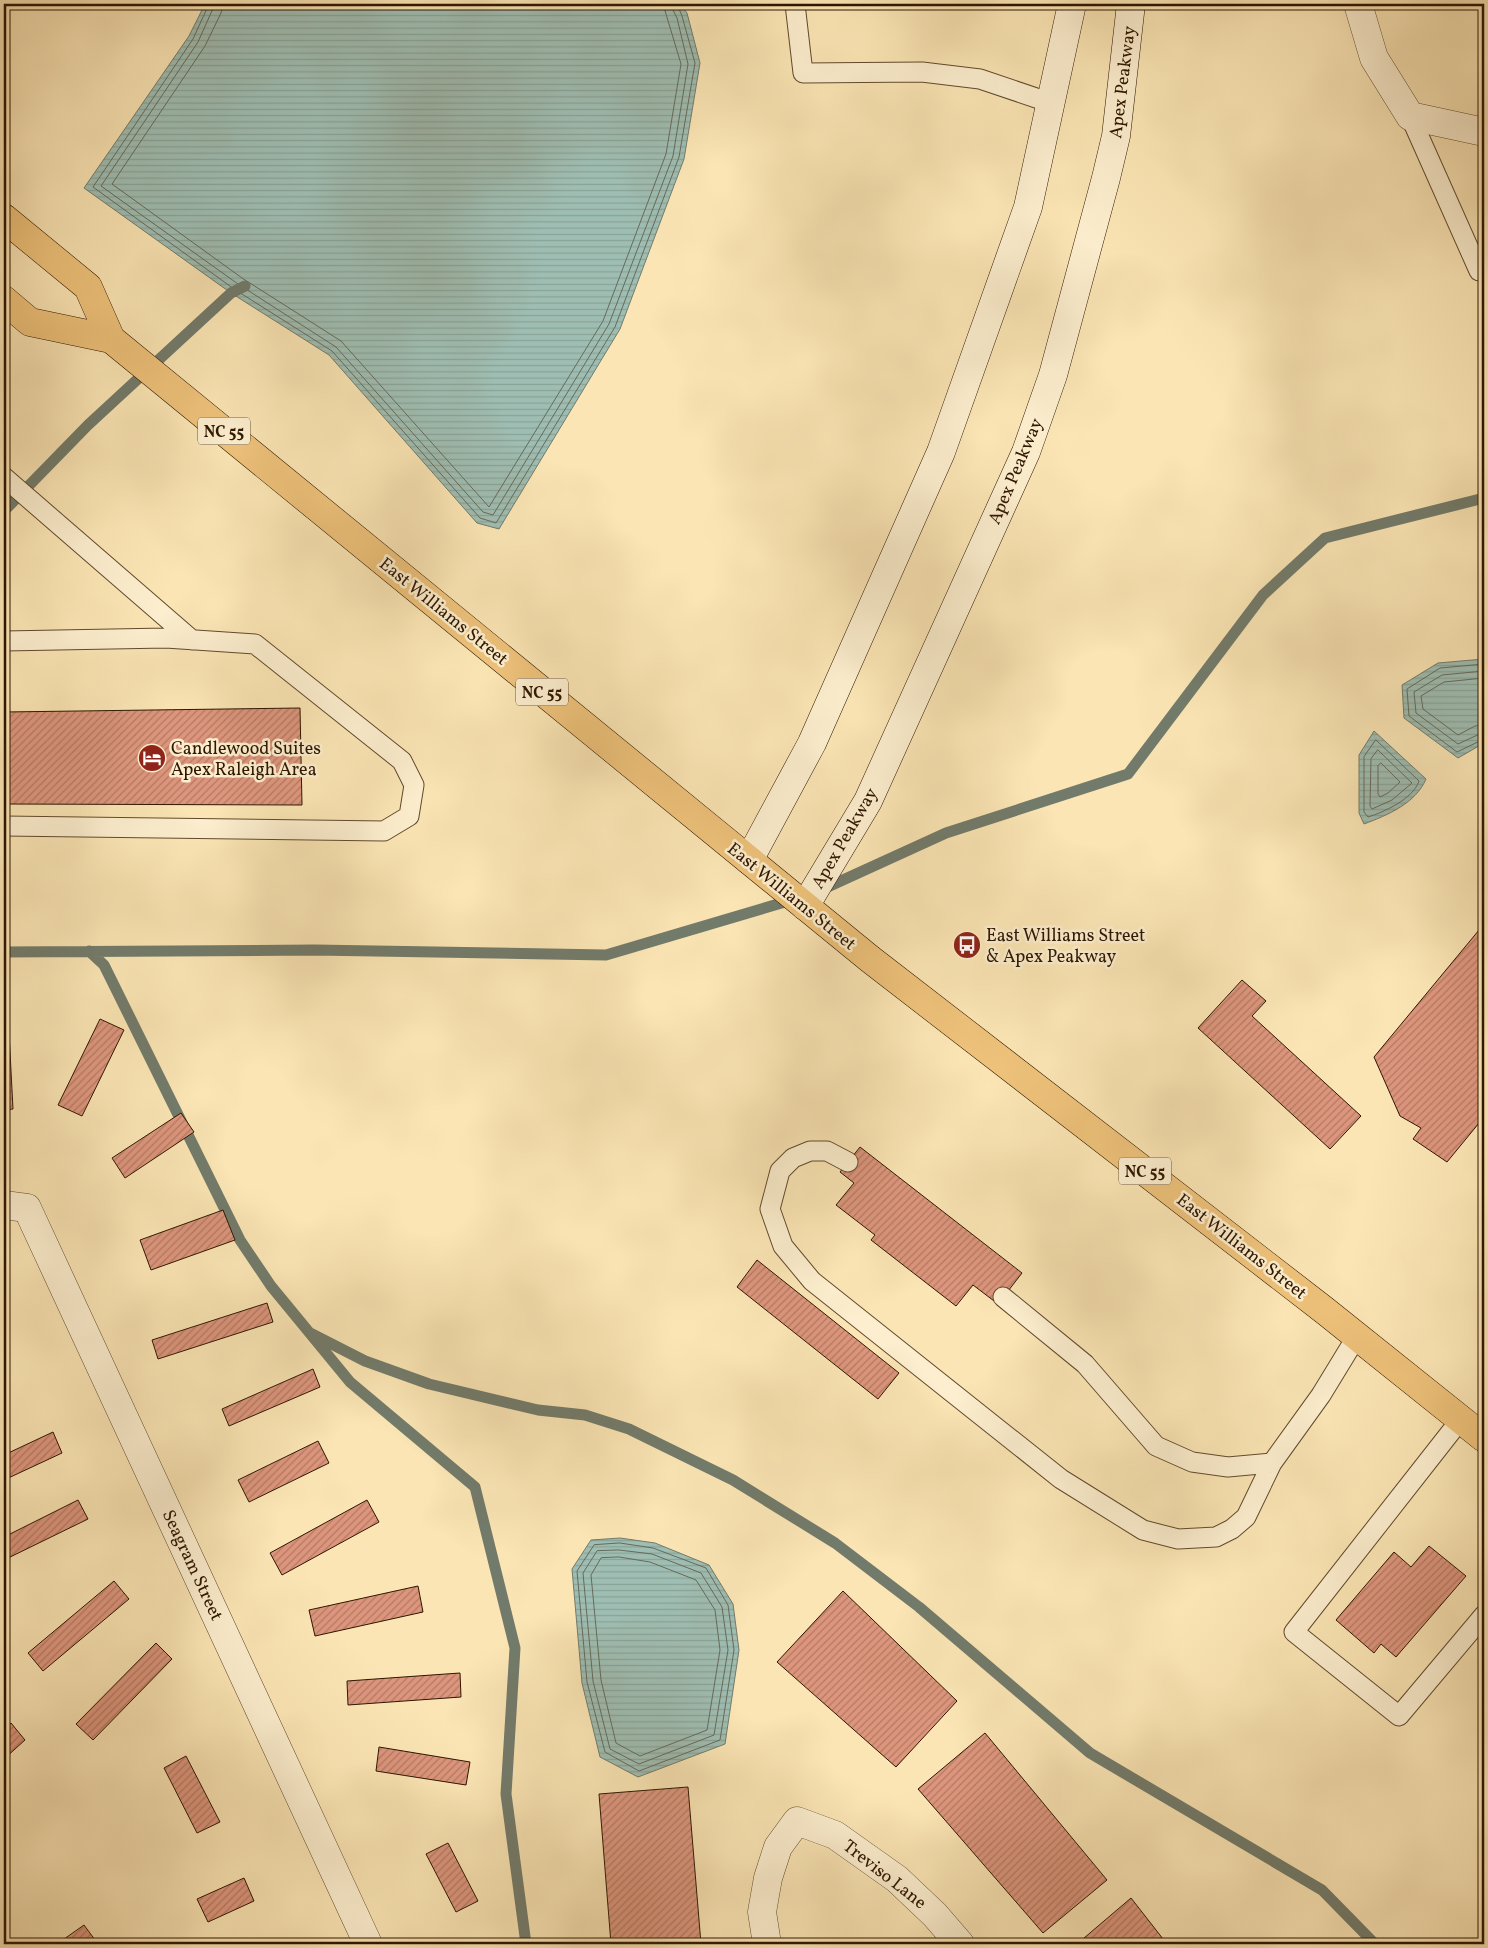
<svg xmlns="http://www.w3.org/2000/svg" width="1488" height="1948" viewBox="0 0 1488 1948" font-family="Vollkorn,serif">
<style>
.water{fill:url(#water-rules);stroke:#727b6b}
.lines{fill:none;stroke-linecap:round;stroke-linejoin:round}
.shore{stroke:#666a5a;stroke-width:1}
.stream{stroke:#727b6b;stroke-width:11}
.building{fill:url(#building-hatch);stroke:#2e1600}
.lane-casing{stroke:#614a2d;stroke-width:21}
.street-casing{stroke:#614a2d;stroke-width:29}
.secondary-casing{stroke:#2e1600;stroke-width:29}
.primary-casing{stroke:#2e1600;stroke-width:29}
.lane{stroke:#fceece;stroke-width:19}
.street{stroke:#fceece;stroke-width:28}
.secondary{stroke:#fceece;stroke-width:28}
.primary{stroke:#eec27a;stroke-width:28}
.labels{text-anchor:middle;stroke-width:5;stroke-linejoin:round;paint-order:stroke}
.shield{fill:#fceece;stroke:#6c573e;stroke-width:1}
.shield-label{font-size:16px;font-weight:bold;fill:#2e1600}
.street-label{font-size:18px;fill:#2e1600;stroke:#fceece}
.poi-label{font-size:18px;fill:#2e1600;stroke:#fceece;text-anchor:start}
</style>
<defs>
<pattern id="water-rules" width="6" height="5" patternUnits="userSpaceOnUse" patternTransform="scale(1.25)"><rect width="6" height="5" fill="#9fbeb3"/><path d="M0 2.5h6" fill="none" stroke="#89a398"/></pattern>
<pattern id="building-hatch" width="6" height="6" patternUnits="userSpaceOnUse" patternTransform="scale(1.25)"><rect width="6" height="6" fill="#dd967d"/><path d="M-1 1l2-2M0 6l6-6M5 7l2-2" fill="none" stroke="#b47964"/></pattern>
</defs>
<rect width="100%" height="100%" fill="#fbe5b4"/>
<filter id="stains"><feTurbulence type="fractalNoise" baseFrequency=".004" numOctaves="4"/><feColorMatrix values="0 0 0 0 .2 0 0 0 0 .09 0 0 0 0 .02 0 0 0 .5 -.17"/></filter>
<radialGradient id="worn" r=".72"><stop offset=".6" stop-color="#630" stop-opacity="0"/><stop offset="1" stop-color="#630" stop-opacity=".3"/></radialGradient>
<path class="water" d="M205 4H680L687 13 700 63 684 159 620 329 499 529 477 523 329 355 231 293 84 188 189 36Z
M1484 659V743L1458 758 1404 718 1402 685 1438 663Z
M1374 731 1426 779C1416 803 1388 815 1364 824L1359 813V755Z
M620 1538 655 1543 709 1565 733 1604 739 1650 725 1744 638 1777 600 1757 582 1683 572 1569 591 1540Z"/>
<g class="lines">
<path class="shore" d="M209 4 193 39 93 187 234 289 332 351 480 518 496 523 615 327 679 157 695 63 682 16 677 4
M215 4 198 42 101 186 238 284 336 347 483 512 493 515 609 324 673 156 688 64 677 18 670 4
M223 4 221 13 205 46 112 184 242 278 341 341 489 507 603 321 666 154 681 64 663 4
M1484 664 1440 668 1407 689 1409 716 1457 752 1484 739
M1484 671 1442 675 1414 692 1416 713 1458 744 1484 732
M1484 678 1444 682 1421 696 1423 709 1458 735 1475 726 1484 725
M1376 740 1419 781C1413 799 1384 812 1368 817L1364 812V757Z
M1378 750 1412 783 1392 800 1372 809 1370 806 1371 759Z
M1381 763 1400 782 1388 793 1380 797 1378 794V766Z
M620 1543 653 1548 706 1568 728 1605 734 1650 720 1740 639 1771 605 1752 587 1682 577 1571 594 1545Z
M619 1550 652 1554 701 1573 722 1607 728 1650 714 1735 639 1764 610 1749 593 1681 583 1573 597 1551Z
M619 1557 650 1562 696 1580 715 1610 720 1650 707 1730 640 1756 616 1743 601 1680 591 1575 601 1558Z"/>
<path class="stream" d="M4 511 88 425 231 293 245 286
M821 890 946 833 1128 774 1263 595 1325 538 1484 498
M89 951 104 965 240 1240 271 1286 350 1382 475 1487 515 1648 506 1794 526 1944
M4 952 315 950 606 955 795 899
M310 1333 365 1361 429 1384 538 1410 585 1415 629 1429 733 1480 835 1543 919 1607 1090 1753 1322 1890 1375 1944"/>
</g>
<path class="building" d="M300 708 302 805 4 804V712Z
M1484 924V1117L1447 1162 1413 1139 1421 1128 1400 1116 1374 1057Z
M1242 980 1266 1001 1252 1016 1361 1116 1330 1149 1198 1028Z
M4 1014H8L13 1109 4 1110Z
M100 1019 124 1030 82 1116 58 1105Z
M181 1113 194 1132 125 1178 112 1158Z
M860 1147 1022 1273 998 1304 973 1285 956 1306 871 1240 875 1235 836 1205 854 1183 840 1172Z
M223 1210 235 1240 151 1270 140 1240Z
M757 1260 899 1373 878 1399 737 1287Z
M267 1303 273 1322 158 1359 152 1340Z
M313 1369 320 1387 229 1426 222 1409Z
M53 1432 62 1453 4 1480V1455Z
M318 1441 329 1463 249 1502 238 1480Z
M78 1500 88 1519 4 1560V1537Z
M367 1500 379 1522 282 1575 270 1553Z
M1429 1546 1466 1576 1396 1657 1381 1644 1374 1653 1336 1620 1394 1552 1411 1567Z
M114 1581 129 1599 43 1671 28 1653Z
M418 1586 423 1612 315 1636 309 1610Z
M843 1591 957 1701 896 1767 777 1662Z
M156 1643 172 1659 93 1740 76 1724Z
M460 1673 461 1697 348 1705 347 1681Z
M11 1723 25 1740 4 1759V1730Z
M985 1733 1107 1880 1043 1933 918 1789Z
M379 1747 470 1762 466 1785 376 1771Z
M186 1756 220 1822 197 1833 164 1768Z
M688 1787 701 1944H611L599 1794Z
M448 1843 478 1901 456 1912 426 1854Z
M244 1878 254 1901 208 1922 197 1899Z
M1131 1898 1167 1944H1077Z
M84 1925 98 1944H57Z"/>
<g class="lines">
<defs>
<path id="lane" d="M795 4 803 73 922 72 980 79 1051 103
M1410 116 1479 271
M4 480 5 478 192 640
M4 641 166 638 255 644 402 761 414 785 409 816 384 831 4 826
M848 1162 827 1151H810L793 1158 780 1171 770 1209 783 1246 812 1281 1061 1479 1143 1530 1178 1539 1216 1537 1232 1529 1246 1517 1272 1463 1321 1395 1357 1336
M1003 1297 1085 1364 1156 1446 1192 1462 1228 1467 1272 1463
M1461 1419 1294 1632 1399 1716 1484 1615"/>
<path id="street" d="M1358 4 1374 58 1410 116 1484 132
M4 1205 27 1208 368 1944
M767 1944 762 1912 768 1878 778 1847 797 1821 835 1835 897 1879 935 1915 960 1944"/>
<path id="secondary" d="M749 860 812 743 941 452 1028 207 1072 4
M805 906 868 801 1026 452 1053 375 1106 178 1116 136 1131 4"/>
<path id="primary" d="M4 218 88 287 111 339 870 959 1324 1310 1484 1438
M4 300 30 322 111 339"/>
</defs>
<use href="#lane" class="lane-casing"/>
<use href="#street" class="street-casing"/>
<use href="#secondary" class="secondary-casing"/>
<use href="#primary" class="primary-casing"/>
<use href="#lane" class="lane"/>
<use href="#street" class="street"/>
<use href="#secondary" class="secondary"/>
<use href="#primary" class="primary"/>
</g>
<defs>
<symbol id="hotel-disc" viewBox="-11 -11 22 22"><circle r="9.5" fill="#8f2418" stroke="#fceece"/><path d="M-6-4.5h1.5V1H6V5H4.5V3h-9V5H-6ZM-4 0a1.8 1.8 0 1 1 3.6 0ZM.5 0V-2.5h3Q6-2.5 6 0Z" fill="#fff"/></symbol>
<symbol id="bus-disc" viewBox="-11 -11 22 22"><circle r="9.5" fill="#8f2418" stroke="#fceece"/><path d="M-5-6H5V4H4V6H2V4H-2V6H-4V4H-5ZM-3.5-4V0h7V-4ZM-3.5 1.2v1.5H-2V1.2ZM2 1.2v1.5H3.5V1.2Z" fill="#fff"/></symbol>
</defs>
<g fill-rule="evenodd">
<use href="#hotel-disc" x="136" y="742" width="32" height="32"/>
<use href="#bus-disc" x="951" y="929" width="32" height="32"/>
</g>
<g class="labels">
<g class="shield">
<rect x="198" y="417.5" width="52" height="27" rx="4"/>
<rect x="516" y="678.5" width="52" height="27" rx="4"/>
<rect x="1119" y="1157.5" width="52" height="27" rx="4"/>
</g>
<g class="shield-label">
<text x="224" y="437">NC 55</text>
<text x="542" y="698">NC 55</text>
<text x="1145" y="1177">NC 55</text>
</g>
<g class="street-label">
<text transform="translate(1122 82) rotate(-83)" y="6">Apex Peakway</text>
<text transform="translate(1015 471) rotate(-67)" y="6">Apex Peakway</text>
<text transform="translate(444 611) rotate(39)" y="6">East Williams Street</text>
<text transform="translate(844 838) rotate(-60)" y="6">Apex Peakway</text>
<text transform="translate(792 896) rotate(39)" y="6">East Williams Street</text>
<text transform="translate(1242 1246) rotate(38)" y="6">East Williams Street</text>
<text transform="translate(193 1565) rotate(65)" y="6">Seagram Street</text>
<text transform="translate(885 1874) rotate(38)" y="6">Treviso Lane</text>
</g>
<g class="poi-label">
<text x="171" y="754">Candlewood Suites<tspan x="171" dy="21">Apex Raleigh Area</tspan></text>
<text x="986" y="941">East Williams Street<tspan x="986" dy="21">&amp; Apex Peakway</tspan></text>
</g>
</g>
<rect width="1488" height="1948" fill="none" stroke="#fbe5b4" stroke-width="20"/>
<rect x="5" y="5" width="1478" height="1938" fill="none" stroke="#2e1600" stroke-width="2.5"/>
<rect x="10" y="10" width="1468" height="1928" fill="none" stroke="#2e1600"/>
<rect width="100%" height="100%" filter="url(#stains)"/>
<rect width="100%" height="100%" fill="url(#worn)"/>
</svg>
